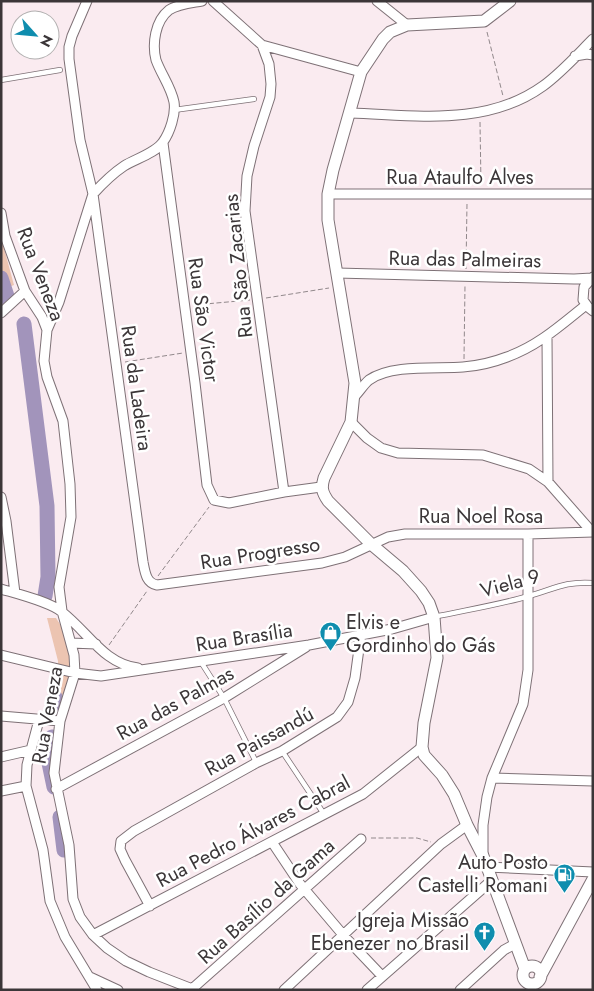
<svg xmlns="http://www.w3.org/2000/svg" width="594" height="991" viewBox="0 0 594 991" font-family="Jost,sans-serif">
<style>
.green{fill:#ecc4b1}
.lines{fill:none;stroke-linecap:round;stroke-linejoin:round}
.river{stroke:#a294bb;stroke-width:15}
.lane-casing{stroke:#7e7176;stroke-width:6}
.street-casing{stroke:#7e7176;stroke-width:11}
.secondary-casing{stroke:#7e7176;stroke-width:13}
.path{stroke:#91888b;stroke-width:1;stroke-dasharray:5 2.5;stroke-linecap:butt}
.lane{stroke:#fff;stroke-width:4.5}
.street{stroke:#fff;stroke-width:9}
.secondary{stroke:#fff;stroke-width:11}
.labels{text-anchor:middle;stroke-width:5;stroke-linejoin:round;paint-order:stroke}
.street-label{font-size:20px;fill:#3b3638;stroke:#fff}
.poi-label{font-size:20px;fill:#3b3638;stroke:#fff;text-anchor:end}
</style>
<rect width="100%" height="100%" fill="#faebf0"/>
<path class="green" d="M1 237 14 285 1 290Z
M47 618H56L65 632 71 665 72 684 65 693 57 699 58 661Z"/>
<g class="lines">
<path class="river" d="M1 278 8 299
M24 324 47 506 48 577 45 596
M54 714 55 697
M52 737 49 763 54 787
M60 817 64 850"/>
<defs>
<path id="lane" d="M1 80 60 70
M174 110 254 99
M434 617C466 610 498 605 529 596 554 589 565 581 593 583
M201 662 224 698 256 762
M282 751 324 814"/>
<path id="street" d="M87 1 72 36 69 47V59L80 140 93 194 143 562C145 572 146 583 157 585L322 563 345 557 388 537 405 534H528L593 532
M213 1 262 45 269 64 271 84 270 97 254 146 247 176 245 211 284 492
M377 1 407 25
M262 45 361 72
M575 56 587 54 593 55
M351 113C416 115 486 127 543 86 561 73 577 55 593 39
M163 143 195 383 207 485 214 500 229 503 284 492 321 487
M328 194H593
M1 213 5 236 25 291 42 317 47 330 44 361 47 377 63 421 70 484 71 517 59 587 62 611 74 655 75 673 60 721 54 773 69 845 73 899 80 917 93 935 107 948 126 961 149 972 195 990
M337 273 574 279 592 278
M593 277 584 287 583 300 588 307 593 311
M1 313 25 291
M47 330 59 302 93 194C103 183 112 174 124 166 135 159 156 153 163 142 170 132 176 114 174 102 171 87 161 74 156 60 152 44 155 21 169 10 178 4 191 3 202 1
M547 337 548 482
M354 397C359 392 364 384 369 380 391 364 437 369 463 367 477 366 494 362 507 357 538 346 561 325 586 305
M351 422 367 438 381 448 398 453 483 455 529 469 548 482 592 532
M1 497 6 521 15 593
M1 589C18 594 50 602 62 612 88 632 104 664 138 668
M71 643 96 644
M1 655 75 673 101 676 309 645 392 629 434 617
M1 716 60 721
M39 720 27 765 26 786 43 850 50 901 65 937 97 990
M1 757 31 750
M492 778 593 781
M56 789 224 698 306 647
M1 791 26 786
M272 842 300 884 344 936 382 976
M483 854V825L487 797 492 778 523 704 528 670V534
M487 867 593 872
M150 906 125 860 120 849 121 841 134 831 256 763 282 751 337 717 348 702 355 678 361 634
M93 935 363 794 422 747
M90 977 118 990
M193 988 361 839
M284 990 441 844 467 825
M367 990 491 881
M460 990 504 950 515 944"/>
<path id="secondary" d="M510 1 484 21 407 25 390 32 383 39 361 72 333 170 328 194V220L355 383 351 422 324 478C321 488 322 492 328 501L371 544 403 571 421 591 429 603 434 617 437 658 424 723 422 747 424 755 442 775 454 794 467 825 483 856 525 969
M523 975a9 9 0 1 1 18 0a9 9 0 1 1-18 0Z
M540 977 593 879"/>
</defs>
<use href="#lane" class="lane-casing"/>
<use href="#street" class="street-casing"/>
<use href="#secondary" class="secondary-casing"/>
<path class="path" d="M487 32 503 96
M480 122 481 185
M466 269 467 203
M266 298 329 288
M194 305 250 300
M464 359 465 285
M125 362 183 353
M158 576 209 507
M109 645 147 591
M371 838H417L431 842"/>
<use href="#lane" class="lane"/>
<use href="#street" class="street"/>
<use href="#secondary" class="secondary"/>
</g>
<defs>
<symbol id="shop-pin" viewBox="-11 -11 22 30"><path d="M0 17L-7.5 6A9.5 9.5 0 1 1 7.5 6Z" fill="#0f8dae" stroke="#fff"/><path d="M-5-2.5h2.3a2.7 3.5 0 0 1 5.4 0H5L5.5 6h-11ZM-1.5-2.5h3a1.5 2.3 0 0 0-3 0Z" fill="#fff"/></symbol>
<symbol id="fuel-pin" viewBox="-11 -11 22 30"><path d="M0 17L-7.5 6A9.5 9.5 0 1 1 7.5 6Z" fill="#0f8dae" stroke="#fff"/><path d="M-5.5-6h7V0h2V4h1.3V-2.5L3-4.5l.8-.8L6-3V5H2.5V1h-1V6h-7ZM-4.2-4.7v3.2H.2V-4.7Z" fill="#fff"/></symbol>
<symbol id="church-pin" viewBox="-11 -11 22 30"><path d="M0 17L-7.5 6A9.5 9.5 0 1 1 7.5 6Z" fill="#0f8dae" stroke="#fff"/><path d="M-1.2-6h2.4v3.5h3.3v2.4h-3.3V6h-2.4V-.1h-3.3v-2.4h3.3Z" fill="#fff"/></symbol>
</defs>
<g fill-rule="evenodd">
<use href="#shop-pin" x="318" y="620" width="25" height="34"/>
<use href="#fuel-pin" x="552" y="862" width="25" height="34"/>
<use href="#church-pin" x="472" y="920" width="25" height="34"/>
</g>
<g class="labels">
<g class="street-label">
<text x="460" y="184">Rua Ataulfo Alves</text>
<text transform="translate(465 259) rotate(1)" y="7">Rua das Palmeiras</text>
<text transform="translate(238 266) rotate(-96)" y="7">Rua São Zacarias</text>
<text transform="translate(41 274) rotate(69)" y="7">Rua Veneza</text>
<text transform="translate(204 320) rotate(82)" y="7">Rua São Victor</text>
<text transform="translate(137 388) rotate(82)" y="7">Rua da Ladeira</text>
<text x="481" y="523">Rua Noel Rosa</text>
<text transform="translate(260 553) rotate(-9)" y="7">Rua Progresso</text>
<text transform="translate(510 583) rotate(-15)" y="7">Viela 9</text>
<text transform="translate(244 637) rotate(-9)" y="7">Rua Brasília</text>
<text transform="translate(175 703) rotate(-29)" y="7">Rua das Palmas</text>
<text transform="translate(47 715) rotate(-80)" y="7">Rua Veneza</text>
<text transform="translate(259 741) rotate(-29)" y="7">Rua Paissandú</text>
<text transform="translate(253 831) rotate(-28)" y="7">Rua Pedro Álvares Cabral</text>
<text transform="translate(266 901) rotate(-42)" y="7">Rua Basílio da Gama</text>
</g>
<g class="poi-label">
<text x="346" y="629" text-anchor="start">Elvis e<tspan x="346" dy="23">Gordinho do Gás</tspan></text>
<text x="548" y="869">Auto Posto<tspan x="548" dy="23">Castelli Romani</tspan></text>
<text x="469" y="927">Igreja Missão<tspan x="469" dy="23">Ebenezer no Brasil</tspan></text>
</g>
</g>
<rect width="594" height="991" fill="none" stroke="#3b3638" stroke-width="5"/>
<g transform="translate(35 35) rotate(117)"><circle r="24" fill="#ffffff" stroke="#b1afaf"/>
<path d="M0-4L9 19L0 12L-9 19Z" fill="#0f8dae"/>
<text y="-8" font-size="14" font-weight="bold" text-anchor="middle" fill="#3b3638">N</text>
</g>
</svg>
